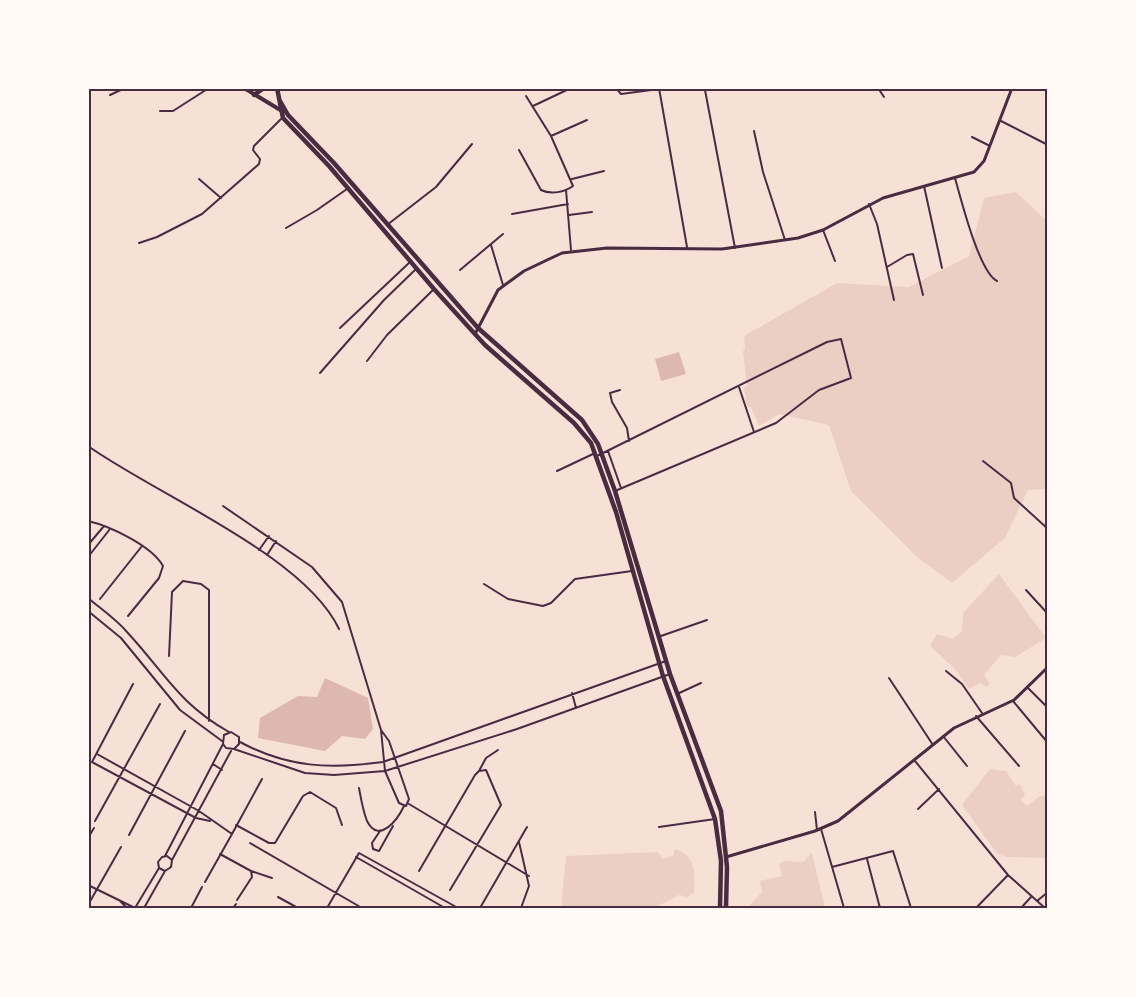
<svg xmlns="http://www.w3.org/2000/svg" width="1136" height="997" viewBox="0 0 1136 997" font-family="'Varela Round',sans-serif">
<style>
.green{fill:#ebcfc5}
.water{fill:#dcb8b0}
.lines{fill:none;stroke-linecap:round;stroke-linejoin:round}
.minor{stroke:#4a2c40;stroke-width:2}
.tertiary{stroke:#4a2c40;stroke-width:3}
.secondary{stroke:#4a2c40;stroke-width:4}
.trunk{stroke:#4a2c40;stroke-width:4.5}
.neatline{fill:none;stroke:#4a2c40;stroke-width:2}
</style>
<rect width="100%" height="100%" fill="#f7e1d7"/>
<path class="green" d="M1016 192 1047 221V489L1028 490 1005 538 952 583 917 557 851 491 829 425 779 414 759 426 751 407 747 406 744 388 747 386 743 351 745 349 744 336 837 283 909 287 969 256 984 198Z
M999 574 1046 638 1015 657 1001 655 984 675 990 684 986 687 980 683 969 689 955 669 930 646 937 634 953 639 962 631 963 613Z
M990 769 1006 771 1016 786 1020 784 1025 794 1021 800 1027 806 1040 796 1047 795V858L1007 857 997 854 962 805Z
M675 849C696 856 695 873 694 892L688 897 679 895 654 908H561L566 856 658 852 663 859 673 856Z
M812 853 825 908H747L762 892 760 881 782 876 779 864 785 861 803 862Z"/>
<path class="water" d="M679 352 686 374 661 381 655 359Z
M325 678 368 698 373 729 365 739 342 736 325 751 258 738 260 718 298 696 317 697Z"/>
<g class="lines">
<path class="minor" d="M616 88 621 94 659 89
M659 88 687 247
M878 88 884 97
M705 90 735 248
M110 95 125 88
M533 106 571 88
M160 111H173L209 88
M1001 121 1048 145
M754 131 763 172 785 240
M551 136 587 120
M972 137 990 146
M519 150 541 190C551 195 565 192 573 186L551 136 526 96
M955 178C961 199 979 272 997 281
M199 179 221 198
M572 179 604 171
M924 186 942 268
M566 190 571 250
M869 204 877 224 894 300
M512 214 568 204
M569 215 592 212
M387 225 436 187 472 144
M286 228 317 210 347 189
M823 230 835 261
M139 243 157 237 202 214 259 164 260 159 253 150 254 146 281 119
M491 245 503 285
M887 267 907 255 913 254 923 295
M460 270 503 234
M340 328 410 262
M367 361 387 335 434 289
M320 373 384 300 416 269
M739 387 754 432
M620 390 610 393 612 402 627 428 629 441
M88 433V440
M88 446C157 495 304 555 339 629
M608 451 621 488
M597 456 827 342 841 339 851 378 819 390 776 423 615 491
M983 461 1011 483 1014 498 1048 529
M557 471 593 454
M223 506 312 567 342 602 381 730 385 771 399 803 406 806 409 799 389 741 381 730
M88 521C110 526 152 546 163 566L159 578 128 616
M88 545 104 526
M259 550 269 536
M267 555 276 541
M88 557 110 529
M484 584 508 599 543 606 551 603 575 579 632 571
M1026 590 1048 614
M88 598C101 609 116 619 127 632 165 673 178 703 229 732
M100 599 142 546
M88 611 121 638 180 710 222 741
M658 637 707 620
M169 656 172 592 183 581 201 584 209 590V721
M946 671 962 684 982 713
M889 678 933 745
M133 684 92 762 196 818 210 821
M1027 687 1048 708
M572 693 576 708
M677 694 701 683
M1013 701 1048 743
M976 716 1019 766
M943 736 967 766
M240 742C288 768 330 769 383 762L666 661
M234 749 305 773 334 775 385 771 517 729 670 674
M97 754 199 811 232 834 205 882
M915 761 1008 875 1045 908
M213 764 222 770
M479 771 486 758 498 750
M359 788C361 799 363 811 367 821 379 845 398 819 404 806
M409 804 529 876
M918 809 939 789
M815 812 817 830
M95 821 160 704
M236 825 269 843H275L303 796 310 792 336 808 342 825
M659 827 715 819
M821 829 844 908
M380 831 372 843 373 849 379 851 393 826
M232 834 262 779
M129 835 185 731
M88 838 94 828
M519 842 529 886 521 908
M250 843 362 908
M220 854 251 871 252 877 237 900
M165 856 223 744 224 735 231 732 239 737V744L234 749 226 748 223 744
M356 857 445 908
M867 859 880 908
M172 860 167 856 162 857 158 862 159 868 165 871 171 867 172 860 231 751
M832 867 893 851 911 908
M251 871 272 878
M419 871 475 775 479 771 486 770 501 805 450 890
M88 885 135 908 159 868
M278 897 298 908
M119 900 127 908
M1037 901 1048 892
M88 905 121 847
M144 908 165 871
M191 908 202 887
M233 908 236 904
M327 908 359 853 458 908
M480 908 527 827
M976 908 1008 875
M1021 908 1031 897"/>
<path class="tertiary" d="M475 334 498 290 524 271 562 253 607 248 722 249 798 238 823 230 883 198 974 172 984 161 1012 88
M726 857 815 831 838 821 954 728 1014 700 1048 667"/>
<path class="secondary" d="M244 88 282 111"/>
<path class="trunk" d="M277 88 283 118 329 166 434 289 485 345 574 423 591 443 616 512 663 676 715 819 721 861 720 908
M254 95 264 88
M280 101 288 115 334 163 478 328 582 420 598 444 615 491 670 674 721 811 727 867 726 908"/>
</g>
<rect width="1136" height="997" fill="none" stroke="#fffaf5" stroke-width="180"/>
<rect x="90" y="90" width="956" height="817" class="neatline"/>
</svg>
